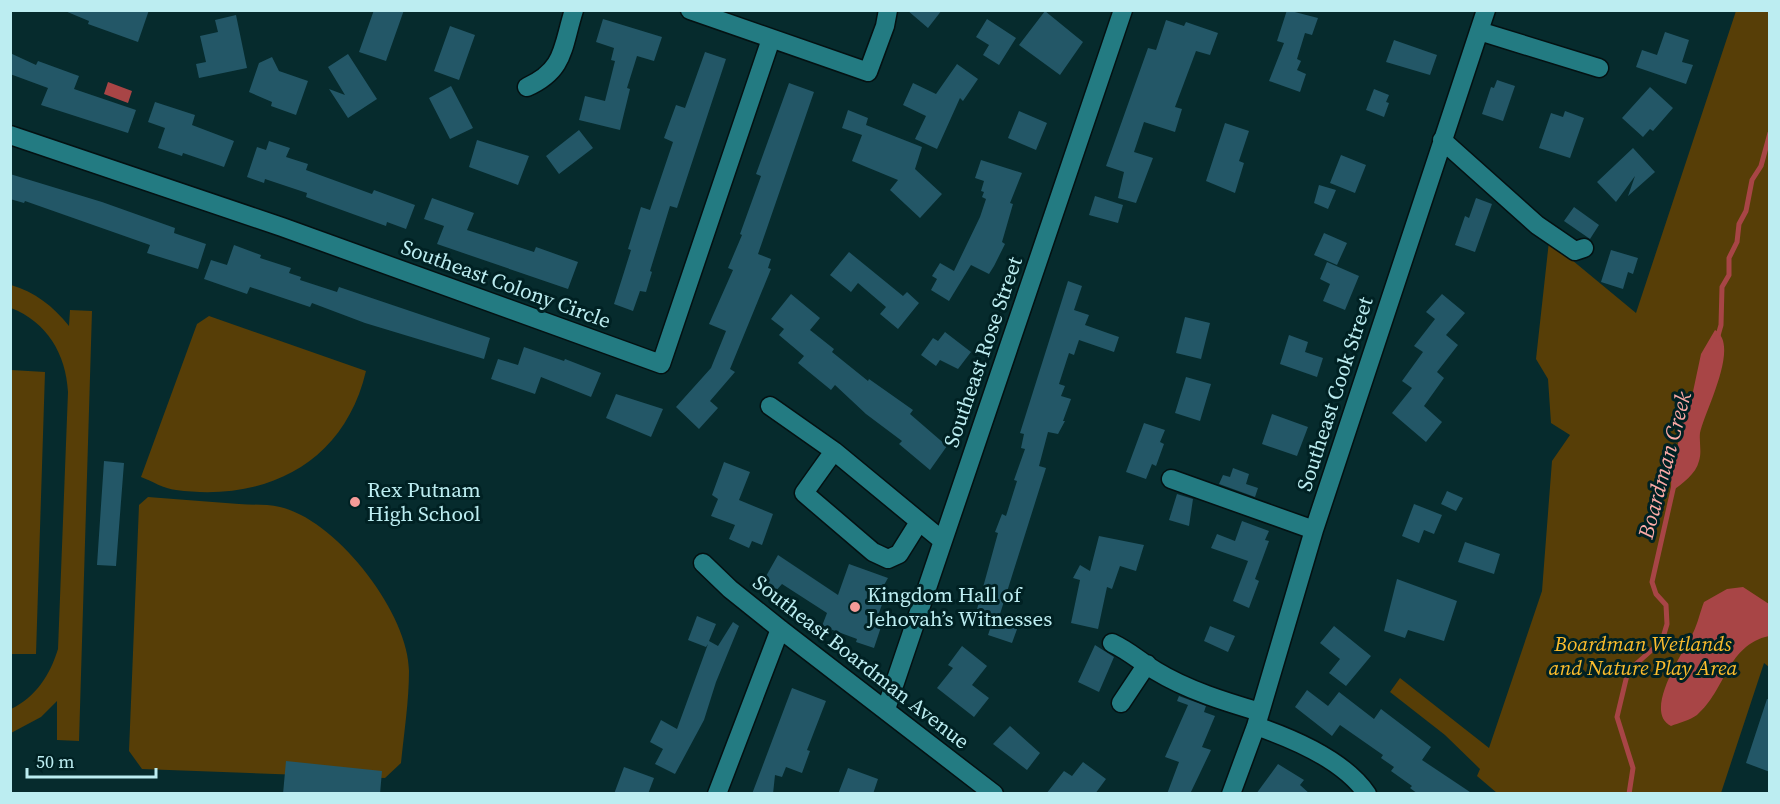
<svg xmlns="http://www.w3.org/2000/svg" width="1780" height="804" viewBox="0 0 1780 804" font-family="'Source Serif 4',serif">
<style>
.green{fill:#573e07}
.water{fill:#a84546}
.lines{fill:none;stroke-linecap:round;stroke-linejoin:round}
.stream{stroke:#a84546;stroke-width:5}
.building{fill:#235767}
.minor-casing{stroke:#041112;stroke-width:21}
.minor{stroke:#237b82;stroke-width:18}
.poi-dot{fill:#f59b98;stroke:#002123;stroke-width:2}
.labels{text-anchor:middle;stroke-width:6;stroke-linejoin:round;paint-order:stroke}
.street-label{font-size:21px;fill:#bcedf1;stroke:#002123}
.poi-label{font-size:21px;fill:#bcedf1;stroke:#002123;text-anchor:start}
.park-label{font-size:21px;font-style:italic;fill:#fbbc2d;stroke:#002123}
.water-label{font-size:22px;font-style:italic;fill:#fcaba7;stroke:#002123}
</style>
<rect width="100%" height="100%" fill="#062b2d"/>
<path class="green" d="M1736 11H1769V667L1764 663 1721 793H1497L1477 776 1480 769 1445 735 1390 692 1400 678 1489 748 1542 591 1552 461 1570 435 1551 423 1548 379 1536 359 1549 241 1636 313Z
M11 285C35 292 53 306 69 326L70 310 92 311 79 741 57 740V701L41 717 11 733V709C36 697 50 675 58 649L68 392C66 354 47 322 11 308Z
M209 316 366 371C344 464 265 502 176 490 164 489 152 481 141 477L197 324Z
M11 370 45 372 36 654H11Z
M148 497C178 499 208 502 239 504 252 505 267 504 280 507 337 520 409 614 409 671 409 701 404 733 401 763L385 778 142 769 129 751 139 505Z"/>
<path class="water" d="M108 82 132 91 128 103 104 94Z
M1715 330C1741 345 1704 412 1700 433 1699 442 1702 452 1699 461 1696 474 1682 484 1672 491 1667 471 1684 435 1683 409L1691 401 1701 354Z
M1743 587 1769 604V636C1727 645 1726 690 1697 715 1690 720 1679 723 1671 726 1642 712 1684 651 1693 633 1698 623 1700 612 1704 602L1727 589Z"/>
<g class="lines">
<path class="stream" d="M1717 339 1721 325 1722 287 1729 275V258L1737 242 1739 224 1746 211 1752 180 1761 166 1770 133
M1629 794 1633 768 1617 717 1628 671 1662 641 1667 624 1666 605 1656 594 1652 582 1674 485"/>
</g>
<path class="building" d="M149 10 138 42 88 24 89 21 65 11Z
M374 10H404L386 61 359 52Z
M907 10H942L928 28Z
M1287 10 1318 18 1312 35 1305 33 1297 59 1301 61 1297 70 1306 74 1300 92 1269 81 1284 43 1277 41Z
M1045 11 1083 42 1060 75 1019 45Z
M236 15 247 68 199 78 196 64 206 62 200 36 218 32 215 20Z
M603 19 662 37 654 61 637 56 627 88 630 89 620 130 579 120 585 96 605 101 615 61 611 60 614 48 596 42Z
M987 19 1016 38 999 65 983 55 989 45 976 37Z
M1166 20 1184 26 1186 22 1218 33 1210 55 1196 51 1175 107 1182 109 1175 132 1144 122 1134 152 1153 158 1136 203 1118 198 1124 172 1106 166 1148 48 1156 50Z
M450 26 475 35 459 80 434 71Z
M1665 32 1689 40 1682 62 1693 65 1686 84 1636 67 1642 50 1657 55Z
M1394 40 1437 55 1430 75 1386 62Z
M705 52 726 59 677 208 670 206 650 271 652 272 646 292 640 291 633 311 614 304 631 250 628 249 641 207 650 210 673 142 664 138 676 105 685 108Z
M10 53 36 65 38 61 79 76 74 89 136 110 128 133 41 105 48 88 10 74Z
M348 54 377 99 348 118 329 89 345 95 328 67Z
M272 57 279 71 308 81 296 115 271 106 272 102 249 92 259 63Z
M957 64 978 79 963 101 960 98 937 149 915 139 926 116 903 105 913 83 936 94Z
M1497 80 1515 86 1503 121 1482 114 1491 87 1494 88Z
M789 83 814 92 758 254 771 259 768 268 771 269 730 369 735 372 710 401 718 408 699 429 676 407 711 368 726 331 709 324 733 270 728 268 742 235 740 234 761 176 756 174Z
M451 86 473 128 450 139 429 98Z
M1650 87 1673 108 1653 131 1650 129 1643 137 1622 118Z
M1374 89 1389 95 1386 102 1389 103 1384 117 1366 110Z
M155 102 195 115 192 125 234 141 224 167 183 153 182 156 158 148 165 128 148 122Z
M848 110 868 118 866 125 922 147 915 169 942 194 920 218 890 190 898 180 852 161 862 135 842 128Z
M1019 111 1047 123 1036 150 1008 138Z
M1565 111 1584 118 1570 158 1539 148 1551 113 1563 117Z
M1225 123 1249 131 1239 161 1244 163 1235 193 1206 181Z
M579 130 593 148 559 174 546 156Z
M477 140 529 156 518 185 469 167Z
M269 141 290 148 286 157 308 164 306 170 372 194 374 190 415 205 406 229 387 222 386 226 350 213 306 197 307 193 265 179 264 183 247 177 257 147 266 150Z
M1633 148 1655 172 1628 196 1635 176 1616 202 1597 182Z
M1341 155 1366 165 1355 193 1330 183Z
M981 160 1022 173 1010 203 1013 204 1002 242 1005 244 994 266 989 274 971 265 949 301 931 290 937 279 932 276 940 263 954 271 980 217 986 199 982 197 984 192 981 191 984 181 975 178Z
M10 174 102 202 175 228 174 233 206 244 198 269 147 253 150 245 25 201 24 203 10 199Z
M1319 185 1336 190 1328 209 1314 203Z
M1095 196 1123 205 1118 223 1089 215Z
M432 198 474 213 467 230 534 252 536 247 578 262 568 289 437 244 444 226 424 219Z
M1476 198 1492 204 1475 252 1455 245 1465 216 1469 218Z
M1574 207 1599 225 1590 239 1564 221Z
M1324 233 1347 243 1337 265 1314 255Z
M234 245 261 255 260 258 291 268 289 273 301 277 300 280 337 292 339 287 490 338 484 359 365 323 312 303 310 307 250 287 247 294 204 279 211 260 227 265Z
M1611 250 1638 258 1633 274 1628 272 1623 289 1601 282Z
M849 252 903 296 907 292 919 303 898 329 880 314 886 307 858 283 851 292 830 275Z
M1327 262 1359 276 1345 310 1323 301 1330 284 1320 279Z
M1068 281 1082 286 1074 310 1089 315 1085 325 1119 337 1114 352 1079 340 1074 355 1069 353 1059 384 1065 386 1061 396 1071 399 1063 421H1065L1058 434 1048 432 1039 466 1046 468 1000 614 1020 621 1012 643 988 635 991 626 974 620 998 533 995 532 1002 514 1006 516 1017 481 1014 480 1025 449 1021 448 1024 434 1020 433Z
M791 294 820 318 810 330 834 349 832 352 868 381 869 379 913 410 910 414 947 446 930 470 899 444 902 441 866 414 835 385 831 390 798 363 804 356 779 335 784 329 771 319Z
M1442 294 1465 313 1446 335 1458 345 1437 372 1444 378 1424 406 1442 422 1426 442 1392 413 1412 388 1402 381 1423 352 1414 346 1435 319 1426 312Z
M1185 317 1210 323 1201 359 1176 353Z
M945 332 971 352 958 369 940 360 936 366 921 355 933 338 938 341Z
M1289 335 1308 342 1305 352 1323 358 1317 377 1280 364Z
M524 347 564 361 565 359 601 373 591 397 541 377 535 394 491 379 498 359 518 365Z
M1186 377 1211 384 1200 421 1175 413Z
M616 394 663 409 651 437 606 418Z
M1272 414 1308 427 1297 456 1262 444Z
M1144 423 1165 430 1160 442 1164 444 1156 466 1152 464 1146 479 1126 472Z
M104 461 124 463 116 566 97 565Z
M724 462 750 472 739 500 773 514 762 545 752 541 749 548 729 539 735 525 711 516 718 499 712 495Z
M1233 468 1249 474 1246 484 1258 488 1255 497 1219 484 1223 475 1230 477Z
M1447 491 1463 498 1456 511 1441 504Z
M1177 494 1193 499 1189 526 1169 520Z
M1414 504 1442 515 1434 534 1424 530 1419 543 1402 536Z
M1242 521 1269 531 1265 540 1269 541 1255 579 1259 581 1249 608 1233 601 1248 561 1211 548 1217 534 1235 541Z
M1099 536 1144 545 1136 571 1120 566 1112 589 1107 587 1098 629 1071 623 1080 580 1073 578 1080 565 1090 571Z
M1465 542 1500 554 1494 574 1458 562Z
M778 555 838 595 849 564 888 578 884 585 888 587 879 613 885 615 874 648 856 642 857 639 822 626 827 613 782 584 774 593 761 585Z
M1397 579 1457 601 1444 641 1408 630 1405 638 1384 631Z
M697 616 716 624 709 641 718 646 733 622 739 626 716 682 704 720 675 774 655 764 663 749 650 742 661 720 677 729 708 644 706 647 688 640Z
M1210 626 1235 636 1228 652 1204 641Z
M1334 626 1371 656 1346 686 1329 673 1340 659 1320 643Z
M1095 645 1114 657 1099 692 1078 682Z
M962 646 987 666 972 685 989 698 974 717 937 688 953 668 948 665Z
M792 688 826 701 807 750 810 751 802 773 786 767 782 777 775 775 773 794H752Z
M1307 690 1328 706 1339 692 1374 719 1381 709 1431 747 1422 760 1473 794H1418L1410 788 1412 786 1391 771 1394 767 1381 758 1383 755 1340 725 1332 736 1295 707Z
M1179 696 1206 706 1204 712 1215 716 1202 747 1211 750 1190 794H1167L1179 762 1165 757 1188 705 1177 701Z
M1767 699 1770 700V772L1746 763Z
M1010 726 1040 753 1027 770 993 744Z
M286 761 382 771 380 794H283Z
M1083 762 1106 779 1095 794H1046L1064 771 1072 776Z
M1278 764 1304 780 1300 785 1310 794H1256Z
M624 767 654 778 648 794H614Z
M848 768 878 779 873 794H838Z"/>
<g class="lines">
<defs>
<path id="minor" d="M690 10 868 72 885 26 888 10
M1479 31 1599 68
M527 87C565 70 562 48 574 10
M10 135 282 227 661 364 771 39
M1442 140 1537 225 1575 251 1584 248
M770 406 834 451
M1171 479 1314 530
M919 522 899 554 888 559 873 552 804 493 834 451 943 541
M703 563 730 589 780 629 994 794
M1112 643C1131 652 1139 661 1156 671 1187 690 1226 702 1260 712
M1121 703 1147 664
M886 709 1123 10
M1256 726C1294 739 1344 760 1367 794
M717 794 780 629
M1231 794 1256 726 1314 530 1486 10"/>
</defs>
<use href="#minor" class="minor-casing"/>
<use href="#minor" class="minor"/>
</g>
<g class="poi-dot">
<circle cx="355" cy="502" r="6"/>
<circle cx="855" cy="607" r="6"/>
</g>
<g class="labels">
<g class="street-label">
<text transform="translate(506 284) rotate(20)" y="7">Southeast Colony Circle</text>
<text transform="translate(983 352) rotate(-71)" y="7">Southeast Rose Street</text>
<text transform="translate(1335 394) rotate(-72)" y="7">Southeast Cook Street</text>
<text transform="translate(861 662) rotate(38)" y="7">Southeast Boardman Avenue</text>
</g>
<g class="poi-label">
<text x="367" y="497">Rex Putnam<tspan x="367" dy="24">High School</tspan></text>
<text x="867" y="602">Kingdom Hall of<tspan x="867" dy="24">Jehovah’s Witnesses</tspan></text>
</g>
<g class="park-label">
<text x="1643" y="651">Boardman Wetlands<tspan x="1643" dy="24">and Nature Play Area</tspan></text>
</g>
<g class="water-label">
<text transform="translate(1664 465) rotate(-75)" y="8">Boardman Creek</text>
</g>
</g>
<rect width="1780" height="804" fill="none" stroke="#bcedf1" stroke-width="24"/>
<path d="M27 768v9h129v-9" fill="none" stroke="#bcedf1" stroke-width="3"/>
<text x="36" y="768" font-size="18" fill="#bcedf1" stroke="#002123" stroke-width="4.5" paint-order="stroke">50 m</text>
</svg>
